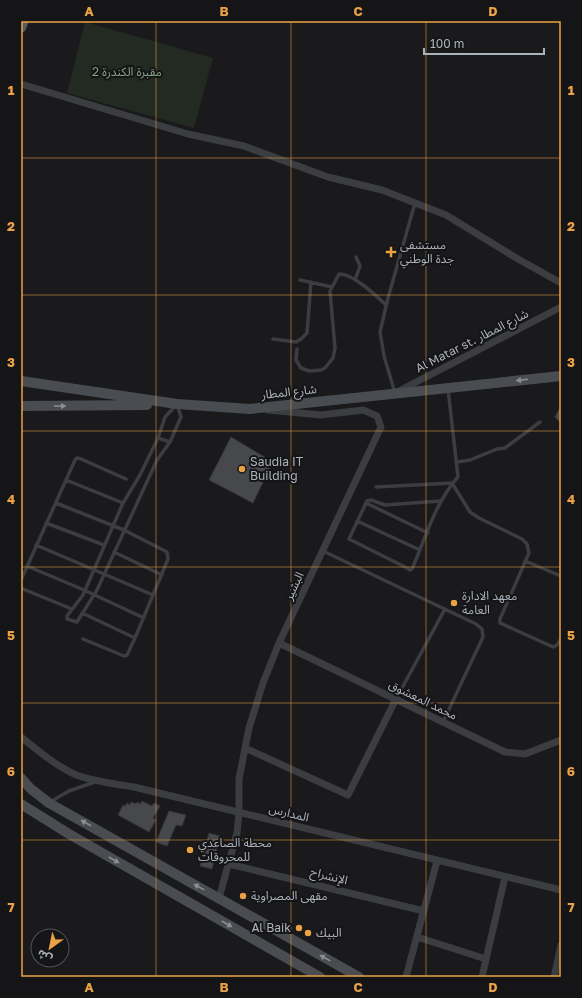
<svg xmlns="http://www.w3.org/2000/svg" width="582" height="998" viewBox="0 0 582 998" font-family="'Golos Text','Noto Sans Arabic',sans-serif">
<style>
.green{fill:#222a22}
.building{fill:#47484c;stroke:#343538}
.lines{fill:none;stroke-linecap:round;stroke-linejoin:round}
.lane{stroke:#3b3d41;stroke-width:3.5}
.street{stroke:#3b3d41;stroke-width:7}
.secondary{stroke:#494c51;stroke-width:10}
.primary{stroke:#575a60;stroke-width:11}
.oneway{fill:#8a8f96}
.grid{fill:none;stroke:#eaa244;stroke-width:1;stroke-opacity:0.55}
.poi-dot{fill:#eaa244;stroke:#151517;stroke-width:1.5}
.labels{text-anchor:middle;stroke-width:4;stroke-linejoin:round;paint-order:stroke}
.park-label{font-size:12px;fill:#86a585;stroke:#151517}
.poi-label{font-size:12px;fill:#adb3bb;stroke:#151517;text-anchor:start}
.street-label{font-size:12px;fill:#adb3bb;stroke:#151517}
.neatline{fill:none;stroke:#eaa244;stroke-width:1.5}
.grid-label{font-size:13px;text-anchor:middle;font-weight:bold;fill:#eaa244}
</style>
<rect width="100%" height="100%" fill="#1a1a1c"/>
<path class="green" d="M85 22 213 58 194 128 67 93Z"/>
<path class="building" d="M561 406V423L555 417Z
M231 437 273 462 253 503 209 480Z
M142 801 152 806 154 803 160 806 153 818 156 820 149 832 118 815 123 805 125 806 127 803 130 805 131 802 136 804 137 802 140 804Z
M169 811 186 815 182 826 176 825 167 846 156 842Z
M209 833 220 836 212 869 200 866Z"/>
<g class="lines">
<path class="lane" d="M300 280 332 287
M355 280 360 266 356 257
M273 339 296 342 301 339 307 333 311 282
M297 349 296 360 301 368 309 371 321 370 325 368 333 358 335 348 330 291 339 274C352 273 377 296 386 305
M395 393 384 356 380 332 388 298 415 203
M177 404 181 417 170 442 157 460 97 590 77 622 67 619V616L83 595 123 503 140 475 158 438 165 417Z
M158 438 170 442
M457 462 470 460 497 449 505 448 540 422
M66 480 123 503
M376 487 452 483 470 512 479 518 522 539 527 544 529 553 500 619V623L553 647 557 645 561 639
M441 501 385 505 371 500 367 501 349 539 407 568 410 570 412 569C425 539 436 501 458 477L448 389
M56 503 124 530 167 552 168 559 135 638
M366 503 428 533
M357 521 420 550
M46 523 104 545
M36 545 153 595
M323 551 476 624 482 629 483 637 443 722
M114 552 162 575
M525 561 561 576
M27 566 84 590 144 618
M21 580 75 460 77 458 81 459 126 479
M21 587 23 589 72 609
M82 613 135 638 127 655 124 656 83 639
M396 699 445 609
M50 802 69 791 95 782"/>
<path class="street" d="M21 84 188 134 244 146 328 177 382 190 446 215 518 259 561 283
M397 392 561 307
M279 643 505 752 525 754 561 740
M21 737C37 750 55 765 74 774 90 781 116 784 134 787L561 890
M245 748 348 795 396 699
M229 864 424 911
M219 898 237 833 239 813V779L249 728 263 683 279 643 381 427 377 416 363 410 321 415 268 410
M417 937 486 959
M406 977 437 861
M482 977 505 877
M554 977 561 945"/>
<path class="secondary" d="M21 381 177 404 250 409 561 376
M21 406 147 405
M21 778 31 789 49 803 359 977
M21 804 69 834 320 977"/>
<path class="primary" d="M21 27 23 21"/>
</g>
<defs><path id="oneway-solid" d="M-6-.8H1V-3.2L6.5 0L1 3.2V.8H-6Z"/></defs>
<g class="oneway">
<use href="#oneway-solid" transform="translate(522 380) rotate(173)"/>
<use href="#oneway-solid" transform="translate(60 406)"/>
<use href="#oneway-solid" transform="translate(86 823) rotate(-151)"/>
<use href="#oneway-solid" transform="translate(114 860) rotate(30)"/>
<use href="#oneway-solid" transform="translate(199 887) rotate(-151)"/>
<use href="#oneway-solid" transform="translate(227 924) rotate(30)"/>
<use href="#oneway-solid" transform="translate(325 958) rotate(-151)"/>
</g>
<path class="grid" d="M156 21V977M291 21V977M426 21V977M21 158H561M21 295H561M21 431H561M21 567H561M21 703H561M21 840H561"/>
<g class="poi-dot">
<path d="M389 246h4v4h4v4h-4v4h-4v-4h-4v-4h4z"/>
<circle cx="242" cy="469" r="4"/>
<circle cx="454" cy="603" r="4"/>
<circle cx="190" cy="850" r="4"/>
<circle cx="243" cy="896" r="4"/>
<circle cx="299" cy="928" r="4"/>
<circle cx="308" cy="933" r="4"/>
</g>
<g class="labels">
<g class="park-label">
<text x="127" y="76">مقبرة الكندرة 2</text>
</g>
<g class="poi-label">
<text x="400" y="249">مستشفى<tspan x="400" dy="14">جدة الوطني</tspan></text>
<text x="250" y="466">Saudia IT<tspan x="250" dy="14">Building</tspan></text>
<text x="462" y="600">معهد الادارة<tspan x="462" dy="14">العامة</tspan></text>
<text x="198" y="847">محطة الصاعدي<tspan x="198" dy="14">للمحروقات</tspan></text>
<text x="251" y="900">مقهى المصراوية</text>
<text x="291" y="932" text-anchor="end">Al Baik</text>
<text x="316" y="937">البيك</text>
</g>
<g class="street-label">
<text transform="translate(472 341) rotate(-27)" y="4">Al Matar st. شارع المطار</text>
<text transform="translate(289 392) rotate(-6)" y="4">شارع المطار</text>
<text transform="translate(294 586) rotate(-65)" y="4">البشير</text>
<text transform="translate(423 700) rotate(26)" y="4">محمد المعشوق</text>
<text transform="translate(289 813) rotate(14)" y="4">المدارس</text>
<text transform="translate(329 876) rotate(14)" y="4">الإنشراح</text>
</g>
</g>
<rect width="582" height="998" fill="none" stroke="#151517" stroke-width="44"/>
<g transform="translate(50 948) rotate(213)"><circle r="19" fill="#151517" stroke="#525459"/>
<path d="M0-3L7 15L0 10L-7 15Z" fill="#eaa244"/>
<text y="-6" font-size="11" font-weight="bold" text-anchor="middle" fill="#adb3bb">ش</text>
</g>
<path d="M424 48v6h120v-6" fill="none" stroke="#adb3bb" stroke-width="2"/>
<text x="430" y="48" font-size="12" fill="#adb3bb" stroke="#151517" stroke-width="3" paint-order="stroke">100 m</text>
<rect x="22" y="22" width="538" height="954" class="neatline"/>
<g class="grid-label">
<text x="89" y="16">A</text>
<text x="224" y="16">B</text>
<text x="358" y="16">C</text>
<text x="493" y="16">D</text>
<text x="11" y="95">1</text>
<text x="571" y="95">1</text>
<text x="11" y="231">2</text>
<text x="571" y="231">2</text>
<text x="11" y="367">3</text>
<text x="571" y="367">3</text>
<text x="11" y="504">4</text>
<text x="571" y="504">4</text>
<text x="11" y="640">5</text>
<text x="571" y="640">5</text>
<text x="11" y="776">6</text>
<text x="571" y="776">6</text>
<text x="11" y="912">7</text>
<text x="571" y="912">7</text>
<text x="89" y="992">A</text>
<text x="224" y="992">B</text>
<text x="358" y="992">C</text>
<text x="493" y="992">D</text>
</g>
</svg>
